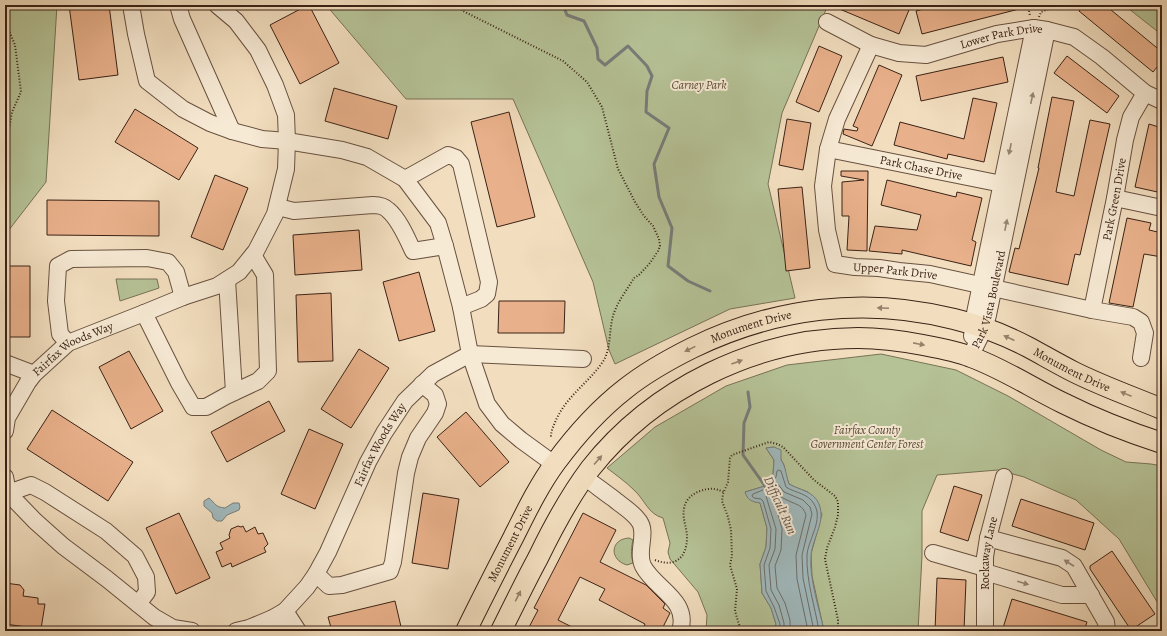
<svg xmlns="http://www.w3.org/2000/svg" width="1167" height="636" viewBox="0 0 1167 636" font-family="Alegreya,serif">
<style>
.green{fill:#b5c296;stroke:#787256}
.water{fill:#a0b9bd;stroke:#777d7a}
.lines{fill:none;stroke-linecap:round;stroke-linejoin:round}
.shore{stroke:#6d6e6a;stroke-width:1}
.stream{stroke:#777d7a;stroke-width:3}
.building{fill:#e9b18b;stroke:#3a2216}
.minor-casing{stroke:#685140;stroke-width:18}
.major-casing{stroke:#3a2216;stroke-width:22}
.path{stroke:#3a2216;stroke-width:2;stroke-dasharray:1 2;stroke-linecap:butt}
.minor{stroke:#f7ead5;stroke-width:16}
.major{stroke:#f2debf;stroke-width:20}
.oneway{fill:#988676}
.oneway2{fill:#96806a}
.labels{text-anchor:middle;stroke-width:4;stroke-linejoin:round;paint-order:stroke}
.street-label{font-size:12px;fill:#3a2216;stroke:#f7ead5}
.park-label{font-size:12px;font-style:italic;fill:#594a36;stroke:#f7ead5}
.water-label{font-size:13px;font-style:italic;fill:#594f48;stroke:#f7ead5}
</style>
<rect width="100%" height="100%" fill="#f2debf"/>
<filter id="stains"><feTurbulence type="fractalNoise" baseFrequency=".005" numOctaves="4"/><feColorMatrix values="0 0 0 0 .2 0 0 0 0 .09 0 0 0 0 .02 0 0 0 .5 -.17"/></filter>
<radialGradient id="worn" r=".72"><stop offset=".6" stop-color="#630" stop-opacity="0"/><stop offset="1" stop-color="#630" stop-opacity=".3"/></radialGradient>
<path class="green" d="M5 5H57L46 182 5 235Z
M326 5H828L782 113 768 184 795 298 730 309 615 364 609 350 593 282 513 99H406Z
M1124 5H1162V35Z
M116 279H157L159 288 120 301Z
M881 354 956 370 1008 396 1101 450 1126 462 1151 464 1162 466V610L1119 539 1076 500 1024 477 998 470 937 475 922 511V556L918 631H824L812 576 811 554 822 514 808 492 795 487 789 484 786 475 784 465 774 447 766 448 774 460 773 475 765 486 745 492 760 503 767 528 766 547 760 564 762 593 771 608 776 624 775 631H706L707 615 698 592 670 559 668 552 670 543 663 518C648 514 645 500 634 490 626 482 616 475 607 468L655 427 726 386 787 365Z
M629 538 633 540C631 548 631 555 633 563L627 565C609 560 610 539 629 538Z"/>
<path class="water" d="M774 447 781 450V460C786 467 786 476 789 484 799 490 814 491 819 504 826 521 813 537 811 555 809 580 819 606 824 631H775L776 624 771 608 762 593 760 564 766 547 767 528 760 503C752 502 747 500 745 492L765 486 773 475 774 460 766 448Z
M209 498C216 504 215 507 225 508L233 503H239L240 507 239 510 227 515 222 521H217L213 518 212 513 204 506V501Z"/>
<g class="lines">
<path class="shore" d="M779 631 780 624 774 607 766 591 764 565 770 548 771 529 763 501 761 499 754 498 752 496 753 494 768 488 776 477 777 471 779 470 781 471 786 487C795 493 808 493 814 504 824 519 808 540 807 555 806 581 815 606 819 631
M784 631V623L779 605 771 590 769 565 775 549 776 529 766 496 778 484 784 492 803 500 810 507 812 514 802 555 803 578 814 631
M790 631V620L785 603 777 588 775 566 781 550 782 529 774 499 777 495C781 497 785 499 789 501 797 505 803 505 806 515L796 555 797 579 808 631"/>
<path class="stream" d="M563 5 567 15 584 21 597 48 598 59 605 65 628 46 647 66 652 76 647 91 646 112 669 128 654 164 659 197 672 228 668 266 688 281 710 291
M748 392 750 407 744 423 743 455 765 486 766 489"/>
</g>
<path class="building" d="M69 5H109L118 75 79 80Z
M308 5H309L339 63 300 84 270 25Z
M830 5H897L909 10 899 34Z
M938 5H1022L1023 8 922 34 916 11Z
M1083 5H1105L1162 52V61L1153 72 1079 11Z
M819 46 842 56 819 112 796 102Z
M1067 56 1119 96 1107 113 1054 73Z
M1003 57 1008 82 921 101 916 76Z
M879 65 902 75 872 146 843 134 844 129 857 131 858 128 853 126Z
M334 88 397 106 388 139 325 121Z
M1052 97 1074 101 1056 192 1074 196 1090 120 1110 124 1080 255 1075 254 1068 285 1009 272 1015 248 1019 249 1039 168H1038Z
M973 98 997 103 984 162 948 154 947 159 894 145 900 122 964 139Z
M135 109 198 148 179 180 115 142Z
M509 112 535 217 497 227 471 122Z
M787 119 811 123 803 170 779 165Z
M1149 124 1162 128V193L1135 187Z
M841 171H868L867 251 847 250 849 216H842V182L864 180 841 176Z
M215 175 248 188 223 250 191 237Z
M887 180 956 197 957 192 982 198 972 240 976 242 971 266 902 250V254L869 251 875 226 917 230 921 215 881 205Z
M802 187 810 268 786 271 778 189Z
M47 200 159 201V236L47 235Z
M1127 218 1151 223 1149 230 1162 233V257L1144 254 1133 307 1109 303Z
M359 230 362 270 295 275 293 235Z
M5 266H30V337H5Z
M419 272 435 331 399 341 383 282Z
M331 293 333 361 298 362 296 295Z
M499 301H565L564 333H498Z
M359 349 389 368 351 428 321 409Z
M129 351 163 411 131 429 99 367Z
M269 401 285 431 227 462 211 432Z
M52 410 133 462 108 501 27 449Z
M466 412 509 462 480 487 437 437Z
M309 429 343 444 315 509 281 494Z
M954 486 982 495 968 541 940 532Z
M423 493 459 499 448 569 412 563Z
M1021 499 1094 523 1085 550 1012 526Z
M179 513 210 578 176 594 146 528Z
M583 513 616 530 600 562 646 585 665 604 663 608 670 613 661 631H642L645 624 599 600 605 589 580 577 558 620 580 631H527L538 610 534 608Z
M238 526 241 527 243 526 246 532 255 527 258 534 263 533 268 544 264 548 266 552 232 567 231 563 222 567 216 552 223 549 220 543 230 538 229 535 231 529Z
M1112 551 1155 614 1131 630 1090 569V566Z
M937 578 966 580 964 631H935Z
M5 583 20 585 24 590 23 596 38 598V604H45L41 629 5 624Z
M1012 599 1087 622 1084 631H1012L1003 628Z
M395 601 402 631H332L328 617Z"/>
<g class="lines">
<defs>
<g id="minor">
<path d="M131 5 136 34 147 81 183 109 210 123 232 131 262 139 287 141 342 150 367 157 405 179 438 223 445 246 461 307 470 354 487 404 502 424 521 440 554 464"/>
<path d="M178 5 182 19 232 131"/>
<path id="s1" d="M827 22 871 45 899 53 926 55 997 34 1034 28 1047 30 1074 37 1102 57 1145 93 1162 101"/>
<path id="s2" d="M871 45 837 119 828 149 823 186 827 230 835 264 855 267 879 268 899 271 930 274 1092 310 1133 317 1141 322 1145 333 1141 358"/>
<path id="s3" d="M828 149 1012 186"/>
<path d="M405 179 448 155 456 158 461 164 489 282 487 294 481 299 461 307"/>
<path d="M1115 198 1162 208"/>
<path d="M278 207 294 211 373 205C378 205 384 206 388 210 399 219 407 238 413 251L445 246"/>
<path d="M227 280 234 392"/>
<path id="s4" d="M1092 310 1115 198 1125 140 1131 117 1145 93"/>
<path d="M144 313 179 383 193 407H206L226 396 258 381 268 371 265 275 253 255"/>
<path d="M972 336 975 313 1034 28"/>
<path d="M68 343 60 334 56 301 58 266 71 259 147 258 168 262 176 272 183 297"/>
<path id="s5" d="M970 357 984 329 988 315 1047 30"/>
<path d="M5 363 34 374"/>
<path id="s6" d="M5 431 7 418 28 382 34 374 68 343 144 313 183 297 217 286 239 272 256 251 275 214 286 169 287 141 286 115 275 85 258 50 236 21 217 5"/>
<path d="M5 477 8 493 35 521 63 546 107 579 154 617 173 628 192 631"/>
<path d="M584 477C594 484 604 492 614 499 622 506 633 512 639 521 648 533 636 551 643 566 655 589 690 600 680 631"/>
<path d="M8 493 31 485 45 492 106 531 135 556 146 577 147 592 138 604"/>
<path d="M988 538 1062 558 1074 566 1106 622 1107 631"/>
<path d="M933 553 985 568"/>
<path d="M985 572 1062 595H1091"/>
<path d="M316 574 329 586 342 585 390 571 393 562 406 473 410 457 418 438 435 413 438 404 435 395 422 384"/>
<path d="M285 611 298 631"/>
<path d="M273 618 280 631"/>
<path id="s7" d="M236 631 249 628 273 618 285 611 307 587 316 574 328 552 368 462 384 433 405 401 433 374 470 354 583 359"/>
<path id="s8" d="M985 631V557L988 538 1004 477"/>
</g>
<g id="major">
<path id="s9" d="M466 631C481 600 497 569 513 538 526 512 539 485 556 462 576 435 598 410 625 389 645 373 668 360 692 348 774 308 864 296 954 319 979 325 1005 335 1028 347 1043 355 1058 364 1074 372 1102 386 1133 397 1162 409"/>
<path d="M501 631C513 607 525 582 538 558 553 527 569 497 590 469 653 389 756 338 858 338 880 338 902 341 923 345 939 348 956 351 971 357 1004 369 1032 388 1063 403 1095 419 1128 432 1162 443"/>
</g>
</defs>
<use href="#minor" class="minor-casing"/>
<use href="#major" class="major-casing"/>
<path class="path" d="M457 5 463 11 563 61 587 82 602 107 618 169 635 202 644 216 653 226 659 239 660 246 658 251 650 263 639 275 634 278C627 290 617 302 613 316 609 330 611 347 604 360 590 382 568 394 556 420 554 425 551 430 551 437
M1028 5 1030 16
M1161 5 1162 6
M1039 17 1041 12 1059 5
M5 21 15 45 21 92 12 112 5 152
M655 560C675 568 687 558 687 537 687 528 682 518 684 509 685 500 692 494 700 491 709 488 715 488 724 492
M741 631 735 611 737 589 730 565 732 556 731 530 728 517 722 501 723 494 728 482 730 458 732 455 769 442 777 444 783 447 814 480 835 496 838 502V515L835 527 827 548 825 559 838 620V631"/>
<use href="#minor" class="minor"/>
<use href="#major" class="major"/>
</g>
<defs><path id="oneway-solid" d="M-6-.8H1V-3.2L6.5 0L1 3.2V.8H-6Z"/></defs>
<g class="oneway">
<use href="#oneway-solid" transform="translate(1032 98) rotate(-78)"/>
<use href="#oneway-solid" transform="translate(1010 149) rotate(102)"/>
<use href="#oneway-solid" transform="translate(1006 225) rotate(-79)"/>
<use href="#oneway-solid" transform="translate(1069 563) rotate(-147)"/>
<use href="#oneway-solid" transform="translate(1023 583) rotate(16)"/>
</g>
<g class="oneway2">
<use href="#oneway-solid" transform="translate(883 308) rotate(-177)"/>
<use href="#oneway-solid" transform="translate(1009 338) rotate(-155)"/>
<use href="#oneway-solid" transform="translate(919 344) rotate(11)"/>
<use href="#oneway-solid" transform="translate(690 349) rotate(154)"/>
<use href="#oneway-solid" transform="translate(737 362) rotate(-20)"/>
<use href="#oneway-solid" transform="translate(1126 394) rotate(-158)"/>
<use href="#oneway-solid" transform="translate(598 460) rotate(-49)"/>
<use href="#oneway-solid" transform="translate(518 596) rotate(-63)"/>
</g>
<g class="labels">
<g class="street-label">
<text dy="4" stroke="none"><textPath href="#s1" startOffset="184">Lower Park Drive</textPath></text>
<text dy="4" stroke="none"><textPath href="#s3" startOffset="95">Park Chase Drive</textPath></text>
<text dy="4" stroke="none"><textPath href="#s4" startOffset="113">Park Green Drive</textPath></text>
<text dy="4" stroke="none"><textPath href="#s2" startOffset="290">Upper Park Drive</textPath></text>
<text dy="4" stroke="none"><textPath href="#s5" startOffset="61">Park Vista Boulevard</textPath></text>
<text dy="4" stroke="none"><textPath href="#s9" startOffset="434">Monument Drive</textPath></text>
<text dy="4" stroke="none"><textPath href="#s6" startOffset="112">Fairfax Woods Way</textPath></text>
<text dy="4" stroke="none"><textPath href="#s9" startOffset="769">Monument Drive</textPath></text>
<text dy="4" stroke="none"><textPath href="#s7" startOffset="246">Fairfax Woods Way</textPath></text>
<text dy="4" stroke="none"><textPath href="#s9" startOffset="98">Monument Drive</textPath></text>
<text dy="4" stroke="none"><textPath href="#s8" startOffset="78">Rockaway Lane</textPath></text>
</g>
<g class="park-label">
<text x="699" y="89">Carney Park</text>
<text x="867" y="434">Fairfax County<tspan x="867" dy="14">Government Center Forest</tspan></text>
</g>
<g class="water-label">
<text transform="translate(781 505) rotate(66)" y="5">Difficult Run</text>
</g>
</g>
<rect width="1167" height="636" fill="none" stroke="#f2debf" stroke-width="20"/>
<rect x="6" y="6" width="1155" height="624" fill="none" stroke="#3a2216" stroke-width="2"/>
<rect x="10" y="10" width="1147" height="616" fill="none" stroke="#3a2216"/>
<rect width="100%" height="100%" filter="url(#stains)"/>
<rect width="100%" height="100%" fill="url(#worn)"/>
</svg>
